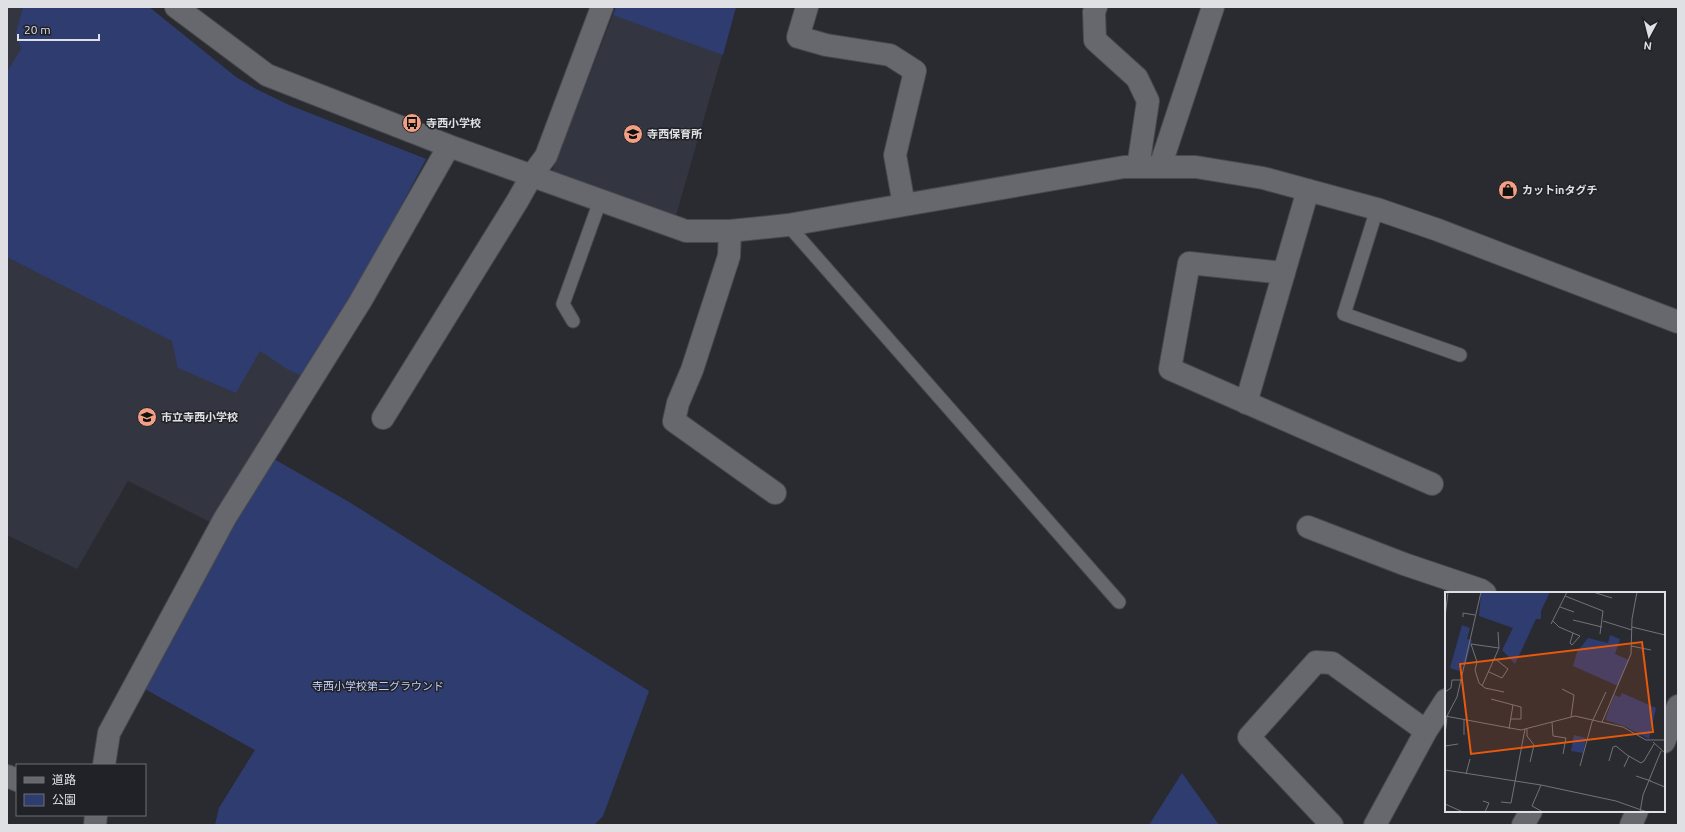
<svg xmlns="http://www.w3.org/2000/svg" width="1685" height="832" viewBox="0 0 1685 832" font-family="Ubuntu,'Noto Sans JP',sans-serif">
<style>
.built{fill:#333640}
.green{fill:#2f3c70}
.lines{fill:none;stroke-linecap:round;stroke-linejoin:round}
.service-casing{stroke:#47494e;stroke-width:15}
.minor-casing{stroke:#47494e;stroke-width:24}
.service{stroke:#66686e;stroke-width:13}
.minor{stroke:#66686e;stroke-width:22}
.labels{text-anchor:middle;stroke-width:3;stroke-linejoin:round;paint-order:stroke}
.poi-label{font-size:11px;font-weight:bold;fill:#dfe0e4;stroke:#202227;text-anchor:start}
.park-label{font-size:11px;fill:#bfcdf9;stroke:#202227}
.inset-road{fill:none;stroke:#727379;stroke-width:1}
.view{fill:#e8590c;fill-opacity:0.15;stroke:#e8590c;stroke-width:2}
.inset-edge{fill:none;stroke:#dfe0e4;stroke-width:2}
</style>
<rect width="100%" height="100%" fill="#292b31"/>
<path class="built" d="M7 7H149L236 77 256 89 289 105 426 159 265 454 349 502 649 691 603 816 594 825H215L219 808 255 750 136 684 220 527 128 481 77 569 7 535Z
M616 7H736L675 219 552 171Z"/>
<path class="green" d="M23 7H149L236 77 256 89 289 105 426 159 309 379 287 369 260 351 236 393 178 368 172 341 7 257V72L21 49 16 33Z
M616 7H736L723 55 613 15Z
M265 454 349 502 649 691 603 816 594 825H215L219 808 255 750 136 684Z
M1182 773 1219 825H1149Z"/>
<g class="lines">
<defs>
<path id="service" d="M1377 209 1344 314 1460 355
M788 225 1119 602
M573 321 563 304 600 201"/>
<path id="minor" d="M176 7 267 75 449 146 686 231H730L788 225 1124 167H1196L1263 178 1377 209 1438 230 1678 322
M807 7 798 37 826 45 890 55 915 71 895 155 904 205
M1096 7 1094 12 1095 40 1137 78 1148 101 1138 167
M1160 167 1213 7
M730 231 729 256 692 370 678 403 674 421 775 493
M1284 273 1189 263 1170 369 1432 484
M1246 403 1308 190
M383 418 518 200 532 175 546 156 602 7
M1308 527 1404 564 1481 590 1485 593
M1664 742 1678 706
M104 765 109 733 225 518 360 302 449 146
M7 776 17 780
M95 825 96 815
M1332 825 1249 737 1316 662 1332 663 1426 731
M1375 825 1426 731 1446 700
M1523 825 1531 811
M1631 825 1637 811"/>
</defs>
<use href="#service" class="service-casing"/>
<use href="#minor" class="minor-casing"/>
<use href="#service" class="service"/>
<use href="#minor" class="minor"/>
</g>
<defs>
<symbol id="bus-disc" viewBox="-11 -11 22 22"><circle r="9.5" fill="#f39f83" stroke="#202227"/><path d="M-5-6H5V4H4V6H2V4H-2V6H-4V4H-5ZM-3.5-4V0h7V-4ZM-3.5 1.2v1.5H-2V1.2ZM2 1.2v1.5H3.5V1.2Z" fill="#111"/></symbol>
<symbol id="school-disc" viewBox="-11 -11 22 22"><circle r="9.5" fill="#f39f83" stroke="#202227"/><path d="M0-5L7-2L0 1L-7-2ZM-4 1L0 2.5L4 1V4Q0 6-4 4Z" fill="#111"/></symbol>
<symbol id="shop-disc" viewBox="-11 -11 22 22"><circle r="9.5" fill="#f39f83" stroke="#202227"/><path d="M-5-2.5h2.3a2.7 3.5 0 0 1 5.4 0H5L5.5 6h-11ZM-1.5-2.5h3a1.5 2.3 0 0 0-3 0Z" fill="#111"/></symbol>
</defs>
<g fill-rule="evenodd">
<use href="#bus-disc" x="401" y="112" width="22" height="22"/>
<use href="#school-disc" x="622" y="123" width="22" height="22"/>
<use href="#shop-disc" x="1497" y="179" width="22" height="22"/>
<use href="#school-disc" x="136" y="406" width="22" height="22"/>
</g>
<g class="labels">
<g class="poi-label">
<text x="426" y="127">寺西小学校</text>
<text x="647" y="138">寺西保育所</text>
<text x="1522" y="194">カットinタグチ</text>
<text x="161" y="421">市立寺西小学校</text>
</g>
<g class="park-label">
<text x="378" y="690">寺西小学校第二グラウンド</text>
</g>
</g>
<g transform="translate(1445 592)">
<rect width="220" height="220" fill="#292b31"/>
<path d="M36 0H105L96 19V27H91L70 72 57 58 68 36 34 24ZM17 33 25 36 22 47 27 48 21 71H15L14 79 5 76ZM165 43 175 47 170 62 184 68 173 94 128 74 132 60 143 46 163 51ZM177 101 211 116 204 147 179 134 160 128 169 103 175 105ZM129 143 141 146 138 161 126 159Z" fill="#2f3c70"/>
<path class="inset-road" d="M148 0 167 6M120 4 158 19 155 42M115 15 129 20M0 25 3 0M18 25V21L30 23M128 28 157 35M108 29 114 35 135 44 127 53 125 51 128 41M158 29 187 38M106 32 122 0M187 35 220 43M186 54 206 58M54 56 26 52 32 70 30 78 34 91 40 96 59 100M44 80 57 86 63 77 49 66M37 94 54 56 53 40M117 97 129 103 126 125M0 100 6 96 7 88H16M46 107 76 115V127H65M0 124 76 138 130 124 178 135 201 148H220M107 130 108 144 121 146 118 162M157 130 186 62 187 27 192 0M64 137 68 113M82 137V144L89 153 85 170M0 143 2 124 12 105 36 0M19 143V127M208 150 220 161M0 154 13 152M164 169 168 155 171 154 182 163 196 171 199 169 209 152M135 174 147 130 161 100M179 175 184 164M0 178 96 193 171 209 202 220M21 182 25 167M191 184 206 189M205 189 220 195M96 193 87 214 98 220M38 209 44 211 40 220M56 210 66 211 80 137M0 212 18 220M195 220 198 203 216 159"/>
<path class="view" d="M197 50 208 140 26 162 15 72Z"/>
<rect width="220" height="220" class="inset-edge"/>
</g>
<rect width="1685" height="832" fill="none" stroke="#dfe0e4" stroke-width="16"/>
<rect x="16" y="764" width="130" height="52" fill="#202227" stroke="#6c6e73"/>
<rect x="24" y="777" width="20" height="6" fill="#66686e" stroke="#6c6e73"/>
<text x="52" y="784" font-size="12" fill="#dfe0e4">道路</text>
<rect x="24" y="794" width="20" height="12" fill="#2f3c70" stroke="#6c6e73"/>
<text x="52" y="804" font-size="12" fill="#dfe0e4">公園</text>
<g transform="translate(1649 36) rotate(187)" stroke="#202227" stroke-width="3" paint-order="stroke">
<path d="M0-3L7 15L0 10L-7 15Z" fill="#dfe0e4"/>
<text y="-6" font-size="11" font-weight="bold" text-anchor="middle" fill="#dfe0e4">N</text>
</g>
<path d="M18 34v6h81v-6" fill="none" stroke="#dfe0e4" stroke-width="2"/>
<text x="24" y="34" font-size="12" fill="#dfe0e4" stroke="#202227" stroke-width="3" paint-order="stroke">20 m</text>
</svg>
